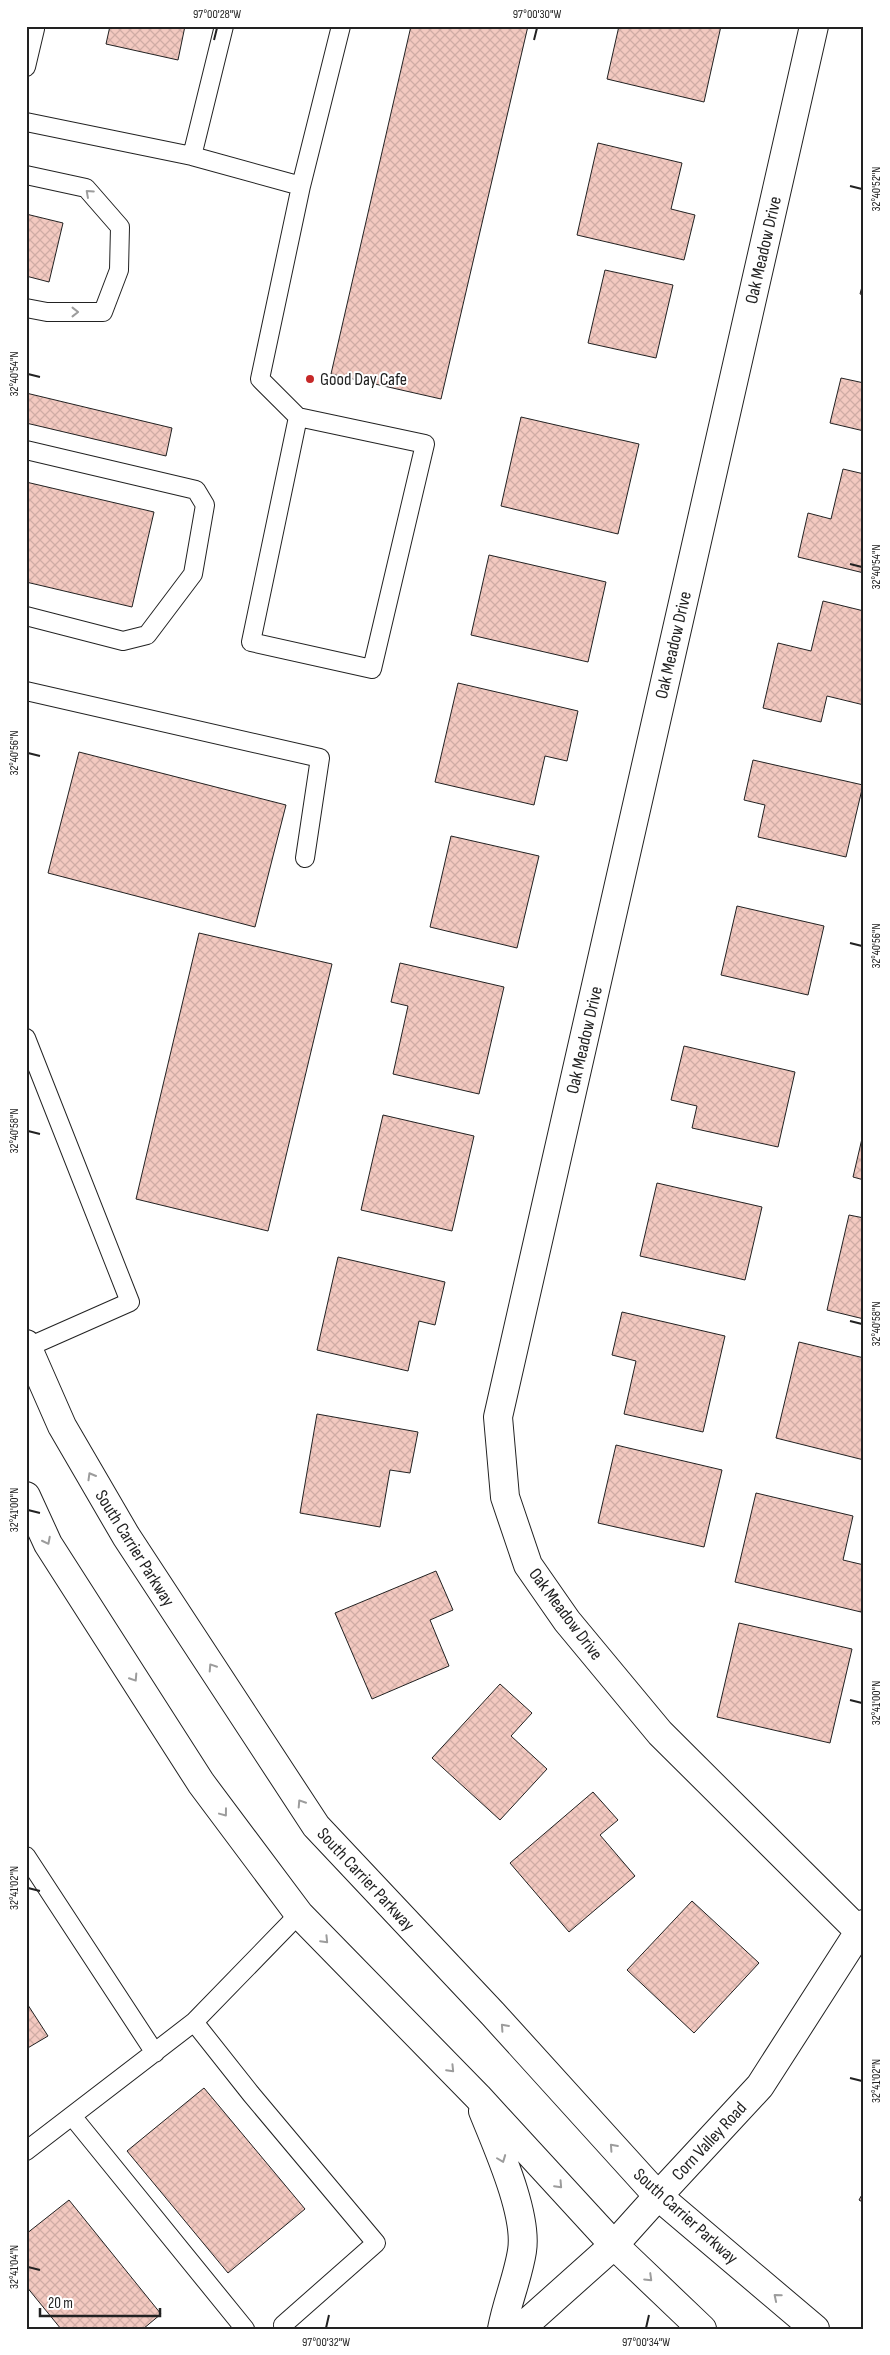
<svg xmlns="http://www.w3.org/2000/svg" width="890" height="2355" viewBox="0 0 890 2355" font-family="'Sofia Sans Condensed',sans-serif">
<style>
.building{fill:url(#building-cross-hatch);stroke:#222}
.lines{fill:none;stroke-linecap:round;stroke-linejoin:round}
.lane-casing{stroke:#222;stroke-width:20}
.street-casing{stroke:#222;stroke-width:30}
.secondary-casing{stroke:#222;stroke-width:30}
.lane{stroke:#fff;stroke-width:18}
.street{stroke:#fff;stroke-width:28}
.secondary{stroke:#fff;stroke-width:28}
.oneway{stroke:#9c9c9c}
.ticks{fill:none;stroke:#222;stroke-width:2}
.poi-dot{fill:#c62828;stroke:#fff;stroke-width:2}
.labels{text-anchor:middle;stroke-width:4;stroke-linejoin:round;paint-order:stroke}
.street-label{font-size:18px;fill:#222;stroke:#fff}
.poi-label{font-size:18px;fill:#222;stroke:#fff;text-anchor:start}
.neatline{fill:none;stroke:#222;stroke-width:2}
.ticks-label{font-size:12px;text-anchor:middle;fill:#222}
</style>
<defs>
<pattern id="building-cross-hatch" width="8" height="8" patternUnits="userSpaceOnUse" patternTransform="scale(1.25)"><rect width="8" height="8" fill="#f3c9c0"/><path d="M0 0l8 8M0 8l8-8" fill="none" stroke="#d0aca5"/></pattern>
</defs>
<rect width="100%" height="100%" fill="#fff"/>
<path class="building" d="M110 26H185L178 60 106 44Z
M411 26H528L441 399 331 374Z
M619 26H721L704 102 607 79Z
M598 143 682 163 671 209 695 215 684 260 577 235Z
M26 214 63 223 49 282 26 276Z
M605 270 673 285 656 358 588 343Z
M864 279V295L860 294Z
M841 378 864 383V431L830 423Z
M26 393 172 428 166 456 26 423Z
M521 417 639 444 618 534 501 506Z
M843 469 864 474V573L798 557 808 513 831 519Z
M26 482 154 512 132 607 26 582Z
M489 555 606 582 588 662 471 635Z
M823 601 864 611V705L827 696 821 722 763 708 778 643 811 651Z
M458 683 578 711 567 761 545 756 534 805 435 782Z
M79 752 286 805 255 927 48 873Z
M753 760 863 785 846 857 758 837 765 805 744 800Z
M451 836 539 856 517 948 430 927Z
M737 906 824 926 808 995 721 975Z
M199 933 332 964 268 1231 136 1199Z
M400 963 504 987 479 1094 393 1074 408 1006 391 1002Z
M684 1046 795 1072 778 1147 692 1128 697 1106 671 1100Z
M383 1115 474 1136 452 1231 361 1210Z
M864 1130V1180L853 1177Z
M657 1183 762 1207 745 1280 640 1256Z
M849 1215 864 1218V1319L827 1310Z
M338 1257 445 1282 435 1325 419 1321 408 1371 317 1350Z
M622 1312 725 1336 703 1432 624 1414 636 1361 612 1355Z
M799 1342 864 1358V1460L776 1438Z
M317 1414 418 1432 410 1473 390 1470 380 1527 300 1513Z
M616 1445 722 1470 704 1547 598 1523Z
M756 1493 853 1516 843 1560 864 1565V1601L861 1612 735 1582Z
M436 1571 453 1610 430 1620 449 1666 372 1699 335 1613Z
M739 1623 852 1649 830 1743 717 1717Z
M500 1684 532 1713 511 1736 547 1769 500 1820 432 1758Z
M593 1792 618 1820 600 1835 635 1876 569 1932 510 1863Z
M692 1901 759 1963 694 2033 627 1970Z
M26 2002 48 2036 26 2049Z
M204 2088 305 2209 228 2273 127 2151Z
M864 2191V2203L859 2200Z
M69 2200 161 2314 143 2329H61L26 2286V2234Z"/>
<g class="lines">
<defs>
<path id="lane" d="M26 67 35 29
M26 122 192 156 224 26
M192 156 301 186 341 26
M26 175 86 188 120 227 119 270 103 312H47L26 308
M298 417 425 444 372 669 251 642 298 417 260 379 301 186
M26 450 196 490 205 505 193 574 147 635 123 641 26 616
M26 691 320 758 305 858
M26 1038 130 1302 26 1348
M26 1856 155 2053
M72 2116 245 2329
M26 2151 194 2022
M285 2329 283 2325 376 2243 251 2094 194 2022 299 1914"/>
<path id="street" d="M814 26 498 1417 505 1497 528 1565 567 1621 660 1733 864 1936
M658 2196 760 2086 864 1924"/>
<path id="secondary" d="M26 1344 62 1426 126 1536 316 1826 493 2014 658 2196 815 2329
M26 1496 48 1544 201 1783 299 1914 478 2097 614 2245 702 2329
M483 2111C497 2146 528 2214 522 2251 518 2277 507 2302 502 2329
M520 2329 614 2245 658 2196"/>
</defs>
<use href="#lane" class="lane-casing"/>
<use href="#street" class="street-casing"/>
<use href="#secondary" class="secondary-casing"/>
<use href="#lane" class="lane"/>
<use href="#street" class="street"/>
<use href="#secondary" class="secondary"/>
</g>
<defs><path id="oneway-chevron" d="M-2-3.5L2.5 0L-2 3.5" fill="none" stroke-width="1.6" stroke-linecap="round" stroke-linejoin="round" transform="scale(1.25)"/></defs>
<g class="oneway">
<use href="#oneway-chevron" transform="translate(89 193) rotate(-138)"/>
<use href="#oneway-chevron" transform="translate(75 312)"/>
<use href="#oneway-chevron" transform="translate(91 1476) rotate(-120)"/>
<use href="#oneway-chevron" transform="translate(47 1541) rotate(63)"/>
<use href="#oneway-chevron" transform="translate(212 1667) rotate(-123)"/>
<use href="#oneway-chevron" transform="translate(134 1678) rotate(57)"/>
<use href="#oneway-chevron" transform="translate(301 1803) rotate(-123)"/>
<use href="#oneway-chevron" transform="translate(224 1813) rotate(53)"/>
<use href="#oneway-chevron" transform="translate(325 1940) rotate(46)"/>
<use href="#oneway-chevron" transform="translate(504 2027) rotate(-132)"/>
<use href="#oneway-chevron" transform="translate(451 2069) rotate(46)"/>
<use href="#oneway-chevron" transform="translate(613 2147) rotate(-132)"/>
<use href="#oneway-chevron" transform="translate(502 2159) rotate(69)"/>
<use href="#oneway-chevron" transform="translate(559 2185) rotate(47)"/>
<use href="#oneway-chevron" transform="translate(649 2278) rotate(44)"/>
<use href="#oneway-chevron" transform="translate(777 2297) rotate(-140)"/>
</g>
<path class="ticks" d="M214 40 217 28M534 40 537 28M850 186 862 189M28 374 40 377M850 564 862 567M28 753 40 756M850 943 862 946M28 1131 40 1134M850 1321 862 1324M28 1510 40 1513M850 1700 862 1703M28 1888 40 1891M850 2078 862 2081M28 2267 40 2270M326 2328 329 2315M646 2328 649 2315"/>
<circle class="poi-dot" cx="310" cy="379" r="5"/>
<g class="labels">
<g class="street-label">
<text transform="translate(763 250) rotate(-77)" y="6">Oak Meadow Drive</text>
<text transform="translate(673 645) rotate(-77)" y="6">Oak Meadow Drive</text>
<text transform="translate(584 1040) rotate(-77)" y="6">Oak Meadow Drive</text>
<text transform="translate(135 1548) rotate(58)" y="6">South Carrier Parkway</text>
<text transform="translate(566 1614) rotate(53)" y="6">Oak Meadow Drive</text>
<text transform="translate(366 1879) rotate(47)" y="6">South Carrier Parkway</text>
<text transform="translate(709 2141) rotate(-47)" y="6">Corn Valley Road</text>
<text transform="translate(686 2216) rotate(42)" y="6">South Carrier Parkway</text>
</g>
<g class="poi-label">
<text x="320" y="385">Good Day Cafe</text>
</g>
</g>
<rect width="890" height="2355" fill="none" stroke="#ffffff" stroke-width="55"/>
<path d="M40 2308v8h120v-8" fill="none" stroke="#222222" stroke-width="2.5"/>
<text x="48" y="2308" font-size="15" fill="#222222" stroke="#ffffff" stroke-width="4" paint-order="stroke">20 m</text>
<rect x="28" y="28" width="834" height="2300" class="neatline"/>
<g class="ticks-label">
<text x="217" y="18">97°00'28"W</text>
<text x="537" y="18">97°00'30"W</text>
<text transform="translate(876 189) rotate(-90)" y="4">32°40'52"N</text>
<text transform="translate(14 374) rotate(-90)" y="4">32°40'54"N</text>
<text transform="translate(876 567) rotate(-90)" y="4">32°40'54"N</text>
<text transform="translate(14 753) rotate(-90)" y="4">32°40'56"N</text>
<text transform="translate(876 946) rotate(-90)" y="4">32°40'56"N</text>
<text transform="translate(14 1131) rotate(-90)" y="4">32°40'58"N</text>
<text transform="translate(876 1324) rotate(-90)" y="4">32°40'58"N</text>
<text transform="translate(14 1510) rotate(-90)" y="4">32°41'00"N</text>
<text transform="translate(876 1703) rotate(-90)" y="4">32°41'00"N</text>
<text transform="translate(14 1888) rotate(-90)" y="4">32°41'02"N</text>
<text transform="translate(876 2081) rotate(-90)" y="4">32°41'02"N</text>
<text transform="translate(14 2267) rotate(-90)" y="4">32°41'04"N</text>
<text x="326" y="2346">97°00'32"W</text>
<text x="646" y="2346">97°00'34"W</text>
</g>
</svg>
